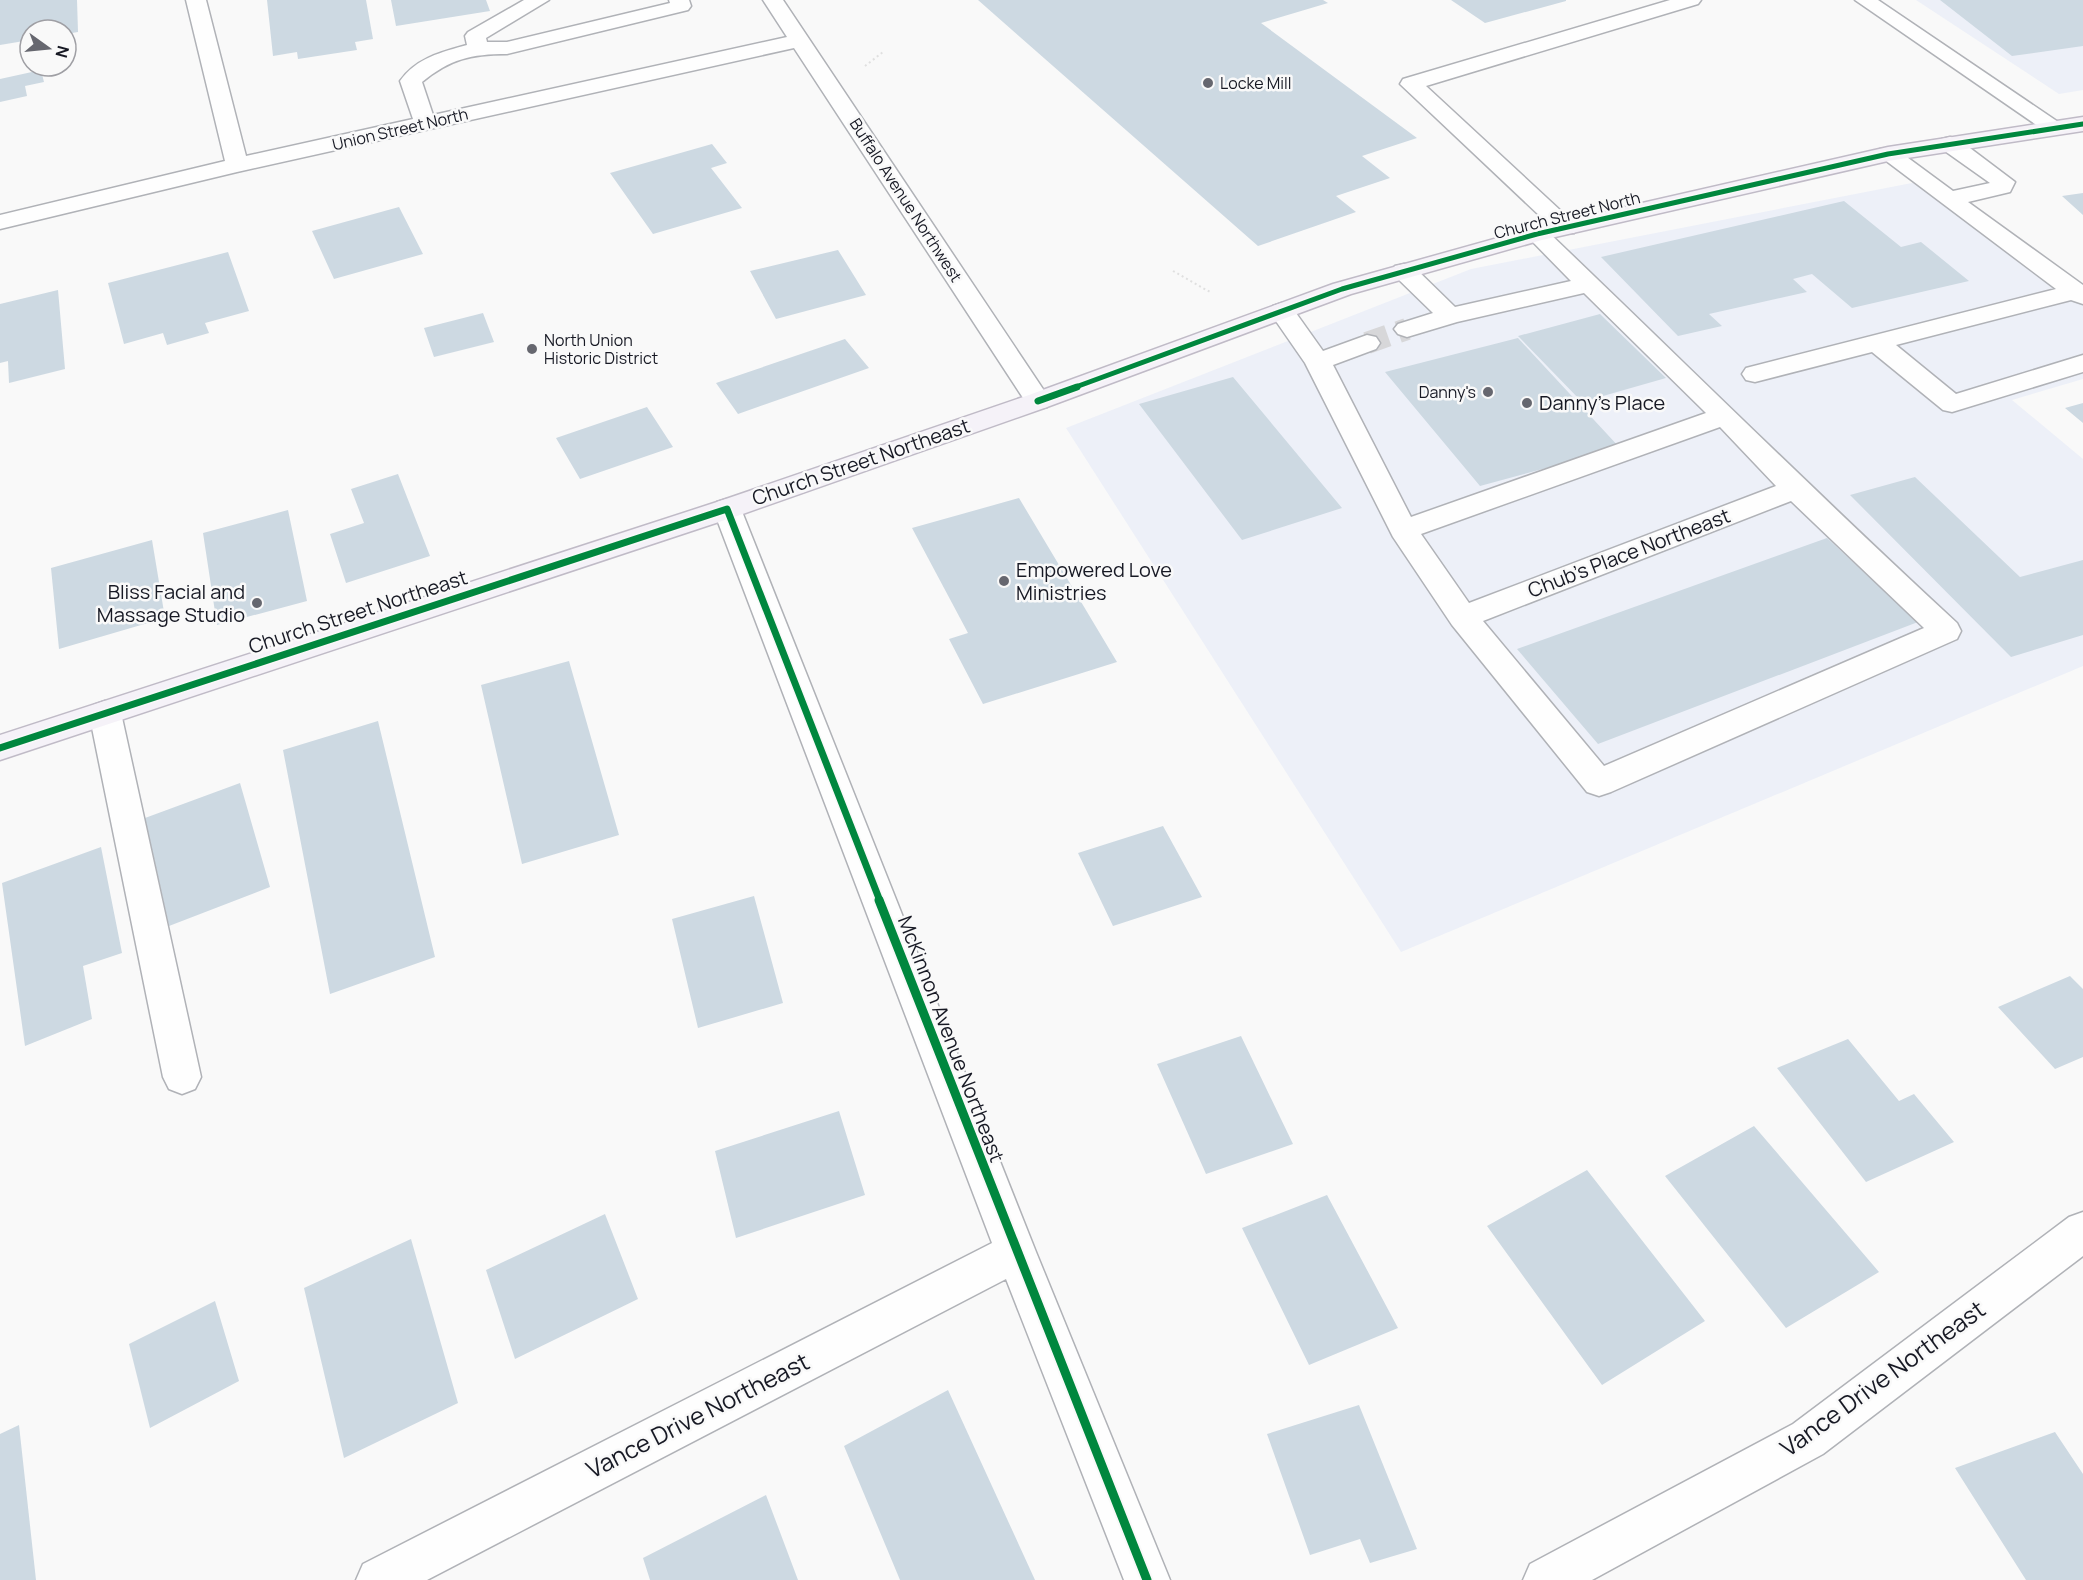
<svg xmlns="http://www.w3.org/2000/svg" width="2083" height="1580" viewBox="0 0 2083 1580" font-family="Manrope,sans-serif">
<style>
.built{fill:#edf0f8}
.building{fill:#cdd9e2}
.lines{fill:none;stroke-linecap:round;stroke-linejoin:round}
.minor-tunnel{stroke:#d7d7d9;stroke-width:22;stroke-dasharray:22 11;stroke-linecap:butt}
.minor-casing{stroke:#b0b2b7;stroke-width:3}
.major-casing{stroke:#c0bbc7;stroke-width:3}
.path{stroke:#e0e0e0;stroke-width:2;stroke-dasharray:2 3;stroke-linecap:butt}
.minor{fill:#fefefe;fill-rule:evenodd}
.major{fill:#f5f2f8;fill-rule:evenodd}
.cycleway-far2-casing{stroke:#f9f9f9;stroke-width:8}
.cycleway-far1-casing{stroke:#f9f9f9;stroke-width:10}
.cycleway-casing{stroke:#f9f9f9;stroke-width:13}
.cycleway-far2{stroke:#00873e;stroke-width:5}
.cycleway-far1{stroke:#00873e;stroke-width:7}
.cycleway{stroke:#00873e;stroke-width:9}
.poi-dot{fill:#66676f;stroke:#f9f9f9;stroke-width:2}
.labels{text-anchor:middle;stroke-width:5;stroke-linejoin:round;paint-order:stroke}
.far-poi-label{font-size:16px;fill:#171924;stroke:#f9f9f9;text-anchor:start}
.far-street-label{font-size:16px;fill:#171924;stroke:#f9f9f9}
.poi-label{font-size:20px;fill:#171924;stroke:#f9f9f9;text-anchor:start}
.street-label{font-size:20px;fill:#171924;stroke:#f9f9f9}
.near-street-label{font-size:24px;fill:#171924;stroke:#f9f9f9}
</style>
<rect width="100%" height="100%" fill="#f9f9f9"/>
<path class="built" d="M1916 0H2083V90L2059 94Z
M1917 182 2083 305V379L2012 400 2083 459V666L1401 952 1066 428 1471 269Z"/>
<path class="building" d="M0 0H77L78 32 66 34V30H30V40L0 45Z
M267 0H366L373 39 355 42 357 50 298 59 297 52 273 56Z
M391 0H486L490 11 396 26Z
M978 0H1323L1328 3 1261 23 1417 138 1362 156 1390 178 1336 196 1356 212 1258 246Z
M1451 0H1566V1L1485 23Z
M1940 0H2083V46L2012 56Z
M41 70 44 82 25 86 27 96 0 102V79Z
M712 144 727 163 711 168 742 208 653 234 610 173Z
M2083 193V215L2062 196Z
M1844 201 1901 247 1921 242 1969 281 1852 308 1812 274 1793 279 1807 292 1709 314 1722 326 1678 336 1601 257Z
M399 207 423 254 334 279 312 231Z
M838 250 866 295 776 319 750 271Z
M228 252 249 311 205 323 209 333 167 345 163 333 124 344 108 283Z
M58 290 65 369 9 383 8 361 0 363V304Z
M483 313 494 342 434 357 424 328Z
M1600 314 1666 378 1582 402 1518 336Z
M1518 338 1620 448 1480 486 1385 372Z
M845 339 869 368 738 414 716 383Z
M1233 377 1342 508 1242 540 1139 404Z
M2083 403V423L2065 408Z
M647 407 673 447 580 479 556 438Z
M398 474 430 556 346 583 330 534 364 523 351 489Z
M1915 477 2020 577 2083 560V635L2011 657 1850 495Z
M1019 498 1117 662 983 704 949 639 968 633 912 528Z
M288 510 307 601 217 625 203 533Z
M1827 538 1918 622 1598 744 1517 649Z
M152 540 165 618 59 649 51 568Z
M569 661 619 835 522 864 481 685Z
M378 721 435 957 330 994 283 750Z
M240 783 270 887 169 926 145 818Z
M1163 826 1202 897 1113 926 1078 853Z
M101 847 122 953 83 966 92 1019 25 1046 2 883Z
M754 896 783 1003 698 1028 672 919Z
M2070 976 2083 989V1057L2055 1069 1998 1007Z
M1241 1036 1293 1144 1206 1174 1157 1064Z
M1848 1039 1899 1101 1914 1094 1954 1142 1866 1182 1777 1068Z
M839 1111 865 1195 736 1238 715 1151Z
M1754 1126 1879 1272 1786 1328 1665 1176Z
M1587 1170 1705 1321 1602 1385 1487 1226Z
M1327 1195 1398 1328 1309 1365 1242 1228Z
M605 1214 638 1299 515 1359 486 1270Z
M411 1239 458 1403 344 1458 304 1288Z
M215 1301 239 1381 150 1428 129 1344Z
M948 1390 1035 1580H900L844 1446Z
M1359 1405 1417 1549 1370 1563 1360 1539 1310 1555 1267 1434Z
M19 1425 36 1580H0V1434Z
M2055 1432 2083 1474V1580H2026L1955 1468Z
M766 1495 798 1580H650L643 1558Z"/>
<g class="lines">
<path class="minor-tunnel" d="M1367 343 1407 329"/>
<defs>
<path id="minor" d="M186 0H206L246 156 413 119 400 81C416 58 442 52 467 45L465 36 468 32 524 0H549L486 38 487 42H507L670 3 669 0H689L691 6 688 10 507 54C471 54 450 59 422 82L433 115 787 37 763 0H783L1051 401 1047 407 1038 409 1029 407 794 48 237 172 0 229V215L225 161Z
M1670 0H1701L1698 4 1426 86 1574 223 1578 228 1574 233H1558L1400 84 1403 79Z
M1855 0H1878L2067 128 2064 133H2048Z
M1950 137 1958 139 2015 182 2010 192 1968 202 2083 285V304L2071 300 1896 345 1956 394 2083 355V372L1952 412 1943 410 1872 352 1755 382 1746 380 1742 374 1746 368 2056 289 1877 154 1880 149H1896L1953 191 1990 183 1942 149 1939 144 1942 139Z
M1537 227 1545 229C1682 360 1817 494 1957 623L1961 631 1957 639 1611 792 1599 796 1587 792 1452 625 1393 537 1305 363 1269 311 1273 306 1282 303 1291 306 1323 351 1367 335 1376 337 1380 343 1376 349 1333 365 1411 517 1706 413 1584 293 1457 322 1407 337 1398 334 1394 329 1398 324 1433 313 1395 276 1392 271 1395 266 1404 264 1413 266 1455 307 1571 281 1525 234 1529 229ZM1720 427 1776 486 1469 603 1421 534ZM1791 501 1924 628 1604 766 1483 621Z
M727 499 737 502 741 509 1036 1252 1170 1580H1124L1006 1279 427 1580H356L363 1564 992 1243 713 509 717 502Z
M105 701 116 705 121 713 201 1077 195 1089 182 1094 169 1089 163 1077 89 713 94 705Z
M2083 1212V1256L1823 1454 1592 1580H1523L1530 1564 1793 1424 2069 1217Z"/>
<path id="major" d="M2083 117V131L1888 161 1542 240 1351 294 1047 407 737 516 0 760V735L717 502 1029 395 1333 284 1537 227 1888 147Z"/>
</defs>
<use href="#minor" class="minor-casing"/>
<use href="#major" class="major-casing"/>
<path class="path" d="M865 66 883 52
M1173 271 1210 292"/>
<use href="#minor" class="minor"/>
<use href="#major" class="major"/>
<defs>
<path id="cycleway-far2" d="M1073 388 1342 289 1537 234 1888 154 2083 124"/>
<path id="cycleway-far1" d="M1038 401 1077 387
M0 748 727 509 880 901"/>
<path id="cycleway" d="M879 900 1147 1580"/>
</defs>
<use href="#cycleway-far2" class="cycleway-far2-casing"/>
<use href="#cycleway-far1" class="cycleway-far1-casing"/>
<use href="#cycleway" class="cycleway-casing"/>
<use href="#cycleway-far2" class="cycleway-far2"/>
<use href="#cycleway-far1" class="cycleway-far1"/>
<use href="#cycleway" class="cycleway"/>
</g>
<g class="poi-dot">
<circle cx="1208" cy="83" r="6"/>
<circle cx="532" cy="349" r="6"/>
<circle cx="1488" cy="392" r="6"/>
<circle cx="1527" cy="403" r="6"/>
<circle cx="1004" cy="581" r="6"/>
<circle cx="257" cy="603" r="6"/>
</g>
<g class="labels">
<g class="far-poi-label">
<text x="1220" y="89">Locke Mill</text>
<text x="544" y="346">North Union<tspan x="544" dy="18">Historic District</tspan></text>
<text x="1476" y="398" text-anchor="end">Danny's</text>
</g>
<g class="far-street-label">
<text transform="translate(400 129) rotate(-13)" y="6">Union Street North</text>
<text transform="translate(906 200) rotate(57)" y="6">Buffalo Avenue Northwest</text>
<text transform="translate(1567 215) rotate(-14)" y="6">Church Street North</text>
</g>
<g class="poi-label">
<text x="1539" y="410">Danny's Place</text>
<text x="1016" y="577">Empowered Love<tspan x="1016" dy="23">Ministries</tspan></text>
<text x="245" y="599" text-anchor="end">Bliss Facial and<tspan x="245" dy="23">Massage Studio</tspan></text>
</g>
<g class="street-label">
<text transform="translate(861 462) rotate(-19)" y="7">Church Street Northeast</text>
<text transform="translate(1629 553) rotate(-21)" y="7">Chub's Place Northeast</text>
<text transform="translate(358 612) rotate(-18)" y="7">Church Street Northeast</text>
<text transform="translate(951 1039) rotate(69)" y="7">McKinnon Avenue Northeast</text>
</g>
<g class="near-street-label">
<text transform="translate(1883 1379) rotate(-36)" y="8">Vance Drive Northeast</text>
<text transform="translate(698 1416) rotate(-27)" y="8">Vance Drive Northeast</text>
</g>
</g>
<g transform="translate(48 48) rotate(105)"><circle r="28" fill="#f9f9f9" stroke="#9f9fa4" stroke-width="1.5"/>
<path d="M0-4.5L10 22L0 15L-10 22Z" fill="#66676f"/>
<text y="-9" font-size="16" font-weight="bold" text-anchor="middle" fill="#171924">N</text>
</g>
</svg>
